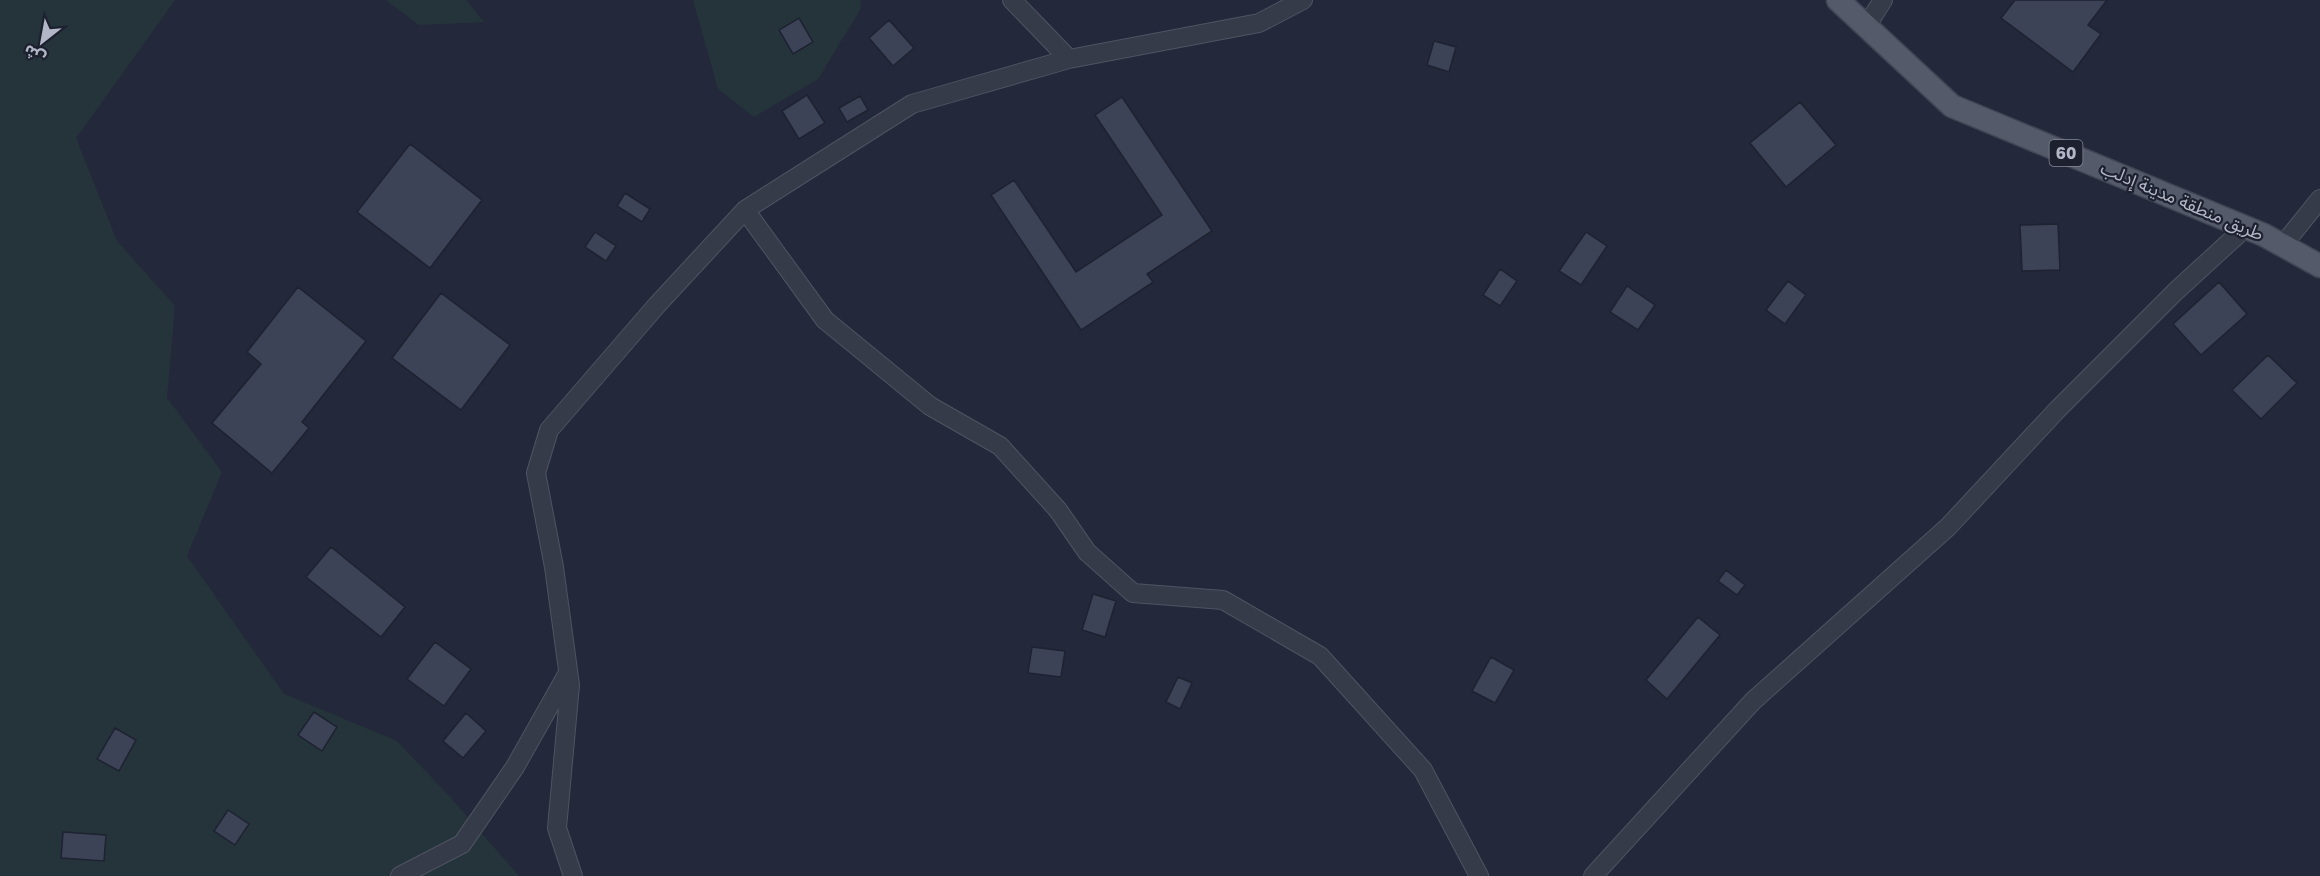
<svg xmlns="http://www.w3.org/2000/svg" width="2320" height="876" viewBox="0 0 2320 876" font-family="'Golos Text','Noto Sans Arabic',sans-serif">
<style>
.green{fill:#25343b}
.building{fill:#3c4357;stroke:#1e2231;stroke-width:1.5}
.lines{fill:none;stroke-linecap:round;stroke-linejoin:round}
.minor-casing{stroke:#4f5362;stroke-width:20}
.major-casing{stroke:#404453;stroke-width:25}
.minor{stroke:#363b4a;stroke-width:18}
.major{stroke:#545a6a;stroke-width:22}
.labels{text-anchor:middle;stroke-width:4.5;stroke-linejoin:round;paint-order:stroke}
.shield{fill:#1c202f;stroke:#858999;stroke-width:1.5}
.shield-label{font-size:16px;font-weight:bold;fill:#b2b6c6}
.street-label{font-size:18px;fill:#b2b6c6;stroke:#1c202f}
</style>
<rect width="100%" height="100%" fill="#23283a"/>
<path class="green" d="M0 0H175L76 138 117 241 175 306 167 398 222 472 187 556 284 694 397 741 451 798 519 876H0Z
M386 0H466L484 22 419 25Z
M693 0H861L860 10 818 79 754 117 718 89Z"/>
<path class="building" d="M2015 0H2107L2088 25 2101 34 2073 72 2001 18Z
M799 18 813 42 793 54 779 30Z
M889 20 914 48 893 66 869 38Z
M1434 41 1456 47 1449 72 1427 65Z
M807 95 825 123 799 139 782 111Z
M860 96 868 110 847 122 839 108Z
M1122 97 1212 231 1147 274 1153 282 1081 330 991 195 1014 180 1076 272 1162 215 1095 115Z
M1800 102 1836 145 1786 187 1750 143Z
M410 144 482 200 430 268 357 212Z
M625 193 650 209 642 222 617 206Z
M2058 224 2060 270 2022 271 2020 225Z
M595 232 616 246 606 261 585 247Z
M1586 232 1607 246 1581 285 1559 271Z
M1500 269 1517 281 1500 306 1483 295Z
M1788 281 1806 295 1785 324 1766 310Z
M2219 282 2247 314 2201 355 2173 324Z
M1627 286 1655 305 1638 330 1610 312Z
M298 287 366 341 302 422 309 428 272 473 212 423 261 364 247 352Z
M441 293 510 345 461 410 392 358Z
M2268 355 2297 383 2261 419 2232 390Z
M331 547 405 607 381 637 306 577Z
M1726 570 1745 585 1737 595 1718 581Z
M1093 594 1116 601 1105 637 1082 630Z
M1698 617 1720 635 1667 699 1646 680Z
M435 642 471 669 444 706 407 679Z
M1032 647 1065 651 1061 677 1028 673Z
M1491 657 1514 670 1495 703 1472 691Z
M1178 677 1192 683 1180 709 1166 702Z
M314 712 337 727 322 751 298 735Z
M466 713 486 731 463 758 443 741Z
M115 728 136 740 119 771 97 759Z
M228 810 249 824 235 845 214 831Z
M63 832 106 835 104 861 61 858Z"/>
<g class="lines">
<defs>
<path id="minor" d="M1012 0 1069 59
M1866 27 1883 0
M745 210 825 320 930 406 1000 446 1058 510 1087 552 1133 593 1223 600 1320 656 1423 770 1479 876
M2283 245 2320 199
M400 876 462 844 515 767 568 673
M573 876 557 828 570 685 554 567 536 473 549 430 657 305 745 210 912 104 1069 59 1259 23 1303 0
M1593 876 1753 701 1948 527 2057 410 2176 291 2246 227"/>
<path id="major" d="M1838 0 1952 106 2264 235 2320 266"/>
</defs>
<use href="#minor" class="minor-casing"/>
<use href="#major" class="major-casing"/>
<use href="#minor" class="minor"/>
<use href="#major" class="major"/>
</g>
<g class="labels">
<rect class="shield" x="2049.5" y="140" width="33" height="26" rx="4.5"/>
<g class="shield-label">
<text x="2066" y="159">60</text>
</g>
<g class="street-label">
<text transform="translate(2182 201) rotate(23)" y="6">طريق منطقة مدينة إدلب</text>
</g>
</g>
<g transform="translate(42 42) rotate(211)" stroke="#1c202f" stroke-width="4.5" paint-order="stroke">
<path d="M0-4.5L10 22L0 15L-10 22Z" fill="#b2b6c6"/>
<text y="-9" font-size="16" font-weight="bold" text-anchor="middle" fill="#b2b6c6">ش</text>
</g>
</svg>
